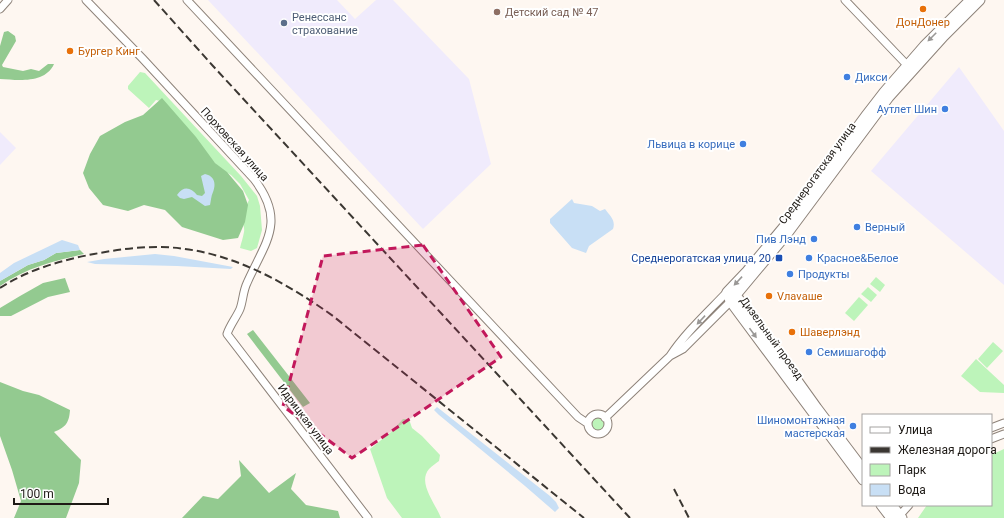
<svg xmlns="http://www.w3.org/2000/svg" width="1004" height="518" viewBox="0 0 1004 518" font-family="Roboto,sans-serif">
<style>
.commercial{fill:#f0ebfc}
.green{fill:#bdf4ba}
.forest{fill:#93ca90}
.water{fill:#c8dff5}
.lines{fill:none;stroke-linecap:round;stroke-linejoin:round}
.minor-casing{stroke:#8d8279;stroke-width:9}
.tertiary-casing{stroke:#8d8279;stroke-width:11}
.minor{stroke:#fff;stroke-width:7}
.tertiary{stroke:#fff;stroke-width:9}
.rail{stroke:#3b3732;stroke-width:2;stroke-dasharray:8 4;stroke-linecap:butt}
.oneway{fill:#9a9896}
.marked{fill:#c2185b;fill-opacity:0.2;stroke:#c2185b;stroke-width:3;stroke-dasharray:8 5;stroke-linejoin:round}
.food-dot{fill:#e8710a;stroke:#fff;stroke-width:1.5}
.education-dot{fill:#8d6e63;stroke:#fff;stroke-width:1.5}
.service-dot{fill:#5c6f8a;stroke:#fff;stroke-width:1.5}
.shop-dot{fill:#3f7fe0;stroke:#fff;stroke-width:1.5}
.transit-dot{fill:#1a4fb4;stroke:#fff;stroke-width:1.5}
.labels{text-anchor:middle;stroke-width:4;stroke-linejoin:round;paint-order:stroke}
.education-label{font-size:11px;fill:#785e54;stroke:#fff;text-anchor:start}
.service-label{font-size:11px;fill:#4e5e75;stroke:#fff;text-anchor:start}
.food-label{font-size:11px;fill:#c56008;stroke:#fff;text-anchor:start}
.shop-label{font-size:11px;fill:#366cbe;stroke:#fff;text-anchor:start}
.street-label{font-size:11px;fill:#1e1a16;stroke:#fff}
.transit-label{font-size:11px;fill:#164399;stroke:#fff;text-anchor:end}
</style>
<rect width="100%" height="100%" fill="#fef7f1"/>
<path class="commercial" d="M208 0H337L355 19 376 0H393L469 79 491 164 423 229Z
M959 67 1004 131V285L871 171Z
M0 132 16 148 0 165Z"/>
<path class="green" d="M140 72 145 73 241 176 257 196 260 206 262 230 257 248 251 251 240 248C241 243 243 238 244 232 245 227 242 224 243 219 243 213 246 206 249 200L240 184 231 175 221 169 202 151 164 102 156 100 149 108 128 89V86Z
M876 277 885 285 880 292 870 284Z
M868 287 877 295 871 302 861 294Z
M859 297 868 305 854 321 845 313Z
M993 342 1003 351 987 368 978 359Z
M976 359 1004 385V393L980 392 961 376Z
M591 424a7 7 0 1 1 14 0a7 7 0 1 1-14 0Z
M403 419H409L412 428 422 436 440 455 439 461C436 463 432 466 429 469 417 483 436 504 441 518H402L387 498 370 449 391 432Z
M1004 449V518H918L927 505H991V455Z"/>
<path class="forest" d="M8 31 15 36 16 41 2 65 3 67 23 71 31 69 39 71 48 64H54C45 84 18 80 0 79V46L4 32Z
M162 98 196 137 215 163 227 172 243 191 248 205 245 222 238 238 223 240 182 227 165 210 144 205 128 211 103 205 89 188 83 173 90 154 100 136 125 122 143 115Z
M80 250 84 254C53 261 26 268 0 286V281L28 265 44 260 56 253Z
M65 278 70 292 48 297 11 316H0V308L20 296 43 283Z
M253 330 310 403 303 407 247 334Z
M0 382 23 391 39 395 70 410C69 423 66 427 54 432L81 460 79 483 66 518H14L21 501 12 470 0 436Z
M239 460 269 493 296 473 291 489 306 505 338 511 340 518H182L203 496 218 499 241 476Z"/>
<path class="water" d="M205 174C215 176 216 184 213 192 211 196 211 201 210 205L205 206 192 197 184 199 180 198 177 195C184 185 191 188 197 195L202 196 205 193 201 176Z
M572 199 574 203 592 206 600 211 605 209C610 216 616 220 613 229L589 246 586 253 572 248 550 223V219Z
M62 240 78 245 80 250 56 253 44 260 28 265 0 281V273L14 263Z
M155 254 174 256 233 267 231 269 177 266 95 264 87 262 104 259Z
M437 407 550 496 556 502 559 508 555 512 525 486 439 415 434 410Z"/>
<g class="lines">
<defs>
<path id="minor" d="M86 0 143 59 254 179C287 222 265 242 247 283 243 291 243 301 240 309 236 318 230 325 227 334L368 518
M187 0 578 417 587 423
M845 0 907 65
M0 9 8 0
M670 356C685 333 708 312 727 292L730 293
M588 424a10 10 0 1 1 20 0a10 10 0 1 1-20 0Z
M605 418 670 356 683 349 734 298
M991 428 1004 423
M991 439 1004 434
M896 515H900L909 505"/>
<path id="tertiary" d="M863 469 817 408 736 295 787 234 889 97 944 36 980 0
M863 480 741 316 730 301 727 292 747 271 786 224 867 114 884 92 924 46 970 0
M881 505 891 518
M892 505 902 518"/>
</defs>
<use href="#minor" class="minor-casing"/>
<use href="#tertiary" class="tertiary-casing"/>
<use href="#minor" class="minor"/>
<use href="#tertiary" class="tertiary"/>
<path class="rail" d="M154 0 213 66 630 518
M0 288C27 270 62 260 94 254 115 250 136 247 157 247 223 247 281 279 333 316L584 518
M674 489 689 518"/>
</g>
<defs><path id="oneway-solid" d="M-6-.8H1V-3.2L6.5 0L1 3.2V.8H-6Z"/></defs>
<g class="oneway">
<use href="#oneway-solid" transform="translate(932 37) rotate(135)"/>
<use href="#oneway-solid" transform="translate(738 281) rotate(133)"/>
<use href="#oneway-solid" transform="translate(701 320) rotate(133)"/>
<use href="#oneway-solid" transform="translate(753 333) rotate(54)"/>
</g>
<path class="marked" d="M423 245 501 357 352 458 283 406 323 256Z"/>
<g class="food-dot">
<circle cx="923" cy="9" r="4"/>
<circle cx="70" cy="51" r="4"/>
<circle cx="769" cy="296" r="4"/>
<circle cx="792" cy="332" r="4"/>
</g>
<circle class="education-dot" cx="497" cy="12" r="4"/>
<circle class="service-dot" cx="284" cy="23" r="4"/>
<g class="shop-dot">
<circle cx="847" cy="77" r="4"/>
<circle cx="945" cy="109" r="4"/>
<circle cx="743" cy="144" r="4"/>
<circle cx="857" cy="227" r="4"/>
<circle cx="814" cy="239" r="4"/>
<circle cx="809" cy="258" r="4"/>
<circle cx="790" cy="274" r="4"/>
<circle cx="809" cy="352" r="4"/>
<circle cx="853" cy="426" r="4"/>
</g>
<rect class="transit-dot" x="775" y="254" width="8" height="8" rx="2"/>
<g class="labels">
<g class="education-label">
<text x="505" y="16">Детский сад № 47</text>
</g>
<g class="service-label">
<text x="292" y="21">Ренессанс<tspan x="292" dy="13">страхование</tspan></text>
</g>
<g class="food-label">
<text x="923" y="26" text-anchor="middle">ДонДонер</text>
<text x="78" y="55">Бургер Кинг</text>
<text x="777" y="300">Vлаvаше</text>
<text x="800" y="336">Шаверлэнд</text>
</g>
<g class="shop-label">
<text x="855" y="81">Дикси</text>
<text x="937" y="113" text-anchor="end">Аутлет Шин</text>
<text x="735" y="148" text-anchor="end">Львица в корице</text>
<text x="865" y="231">Верный</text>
<text x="806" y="243" text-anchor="end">Пив Лэнд</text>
<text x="817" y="262">Красное&amp;Белое</text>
<text x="798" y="278">Продукты</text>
<text x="817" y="356">Семишагофф</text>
<text x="845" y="424" text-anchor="end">Шиномонтажная<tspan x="845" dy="13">мастерская</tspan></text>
</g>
<g class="street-label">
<text transform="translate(235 144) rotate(48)" y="4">Порховская улица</text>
<text transform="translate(817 173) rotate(-54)" y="4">Среднерогатская улица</text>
<text transform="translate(772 338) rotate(54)" y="4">Дизельный проезд</text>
<text transform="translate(306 419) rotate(53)" y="4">Идрицкая улица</text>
</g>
<g class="transit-label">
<text x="771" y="262">Среднерогатская улица, 20</text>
</g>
</g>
<rect x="862" y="414" width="130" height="92" fill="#ffffff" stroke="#a5a3a2"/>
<rect x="870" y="427" width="20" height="6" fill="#ffffff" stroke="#a5a3a2"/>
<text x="898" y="434" font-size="12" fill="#1e1a16">Улица</text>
<rect x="870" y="447" width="20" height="6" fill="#3b3732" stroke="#a5a3a2"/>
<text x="898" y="454" font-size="12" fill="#1e1a16">Железная дорога</text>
<rect x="870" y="464" width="20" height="12" fill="#bdf4ba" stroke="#a5a3a2"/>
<text x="898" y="474" font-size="12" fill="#1e1a16">Парк</text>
<rect x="870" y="484" width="20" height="12" fill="#c8dff5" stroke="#a5a3a2"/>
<text x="898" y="494" font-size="12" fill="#1e1a16">Вода</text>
<path d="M14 498v6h94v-6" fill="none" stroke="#1e1a16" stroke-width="2"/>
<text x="20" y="498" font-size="12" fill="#1e1a16" stroke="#ffffff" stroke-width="3" paint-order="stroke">100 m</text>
</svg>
